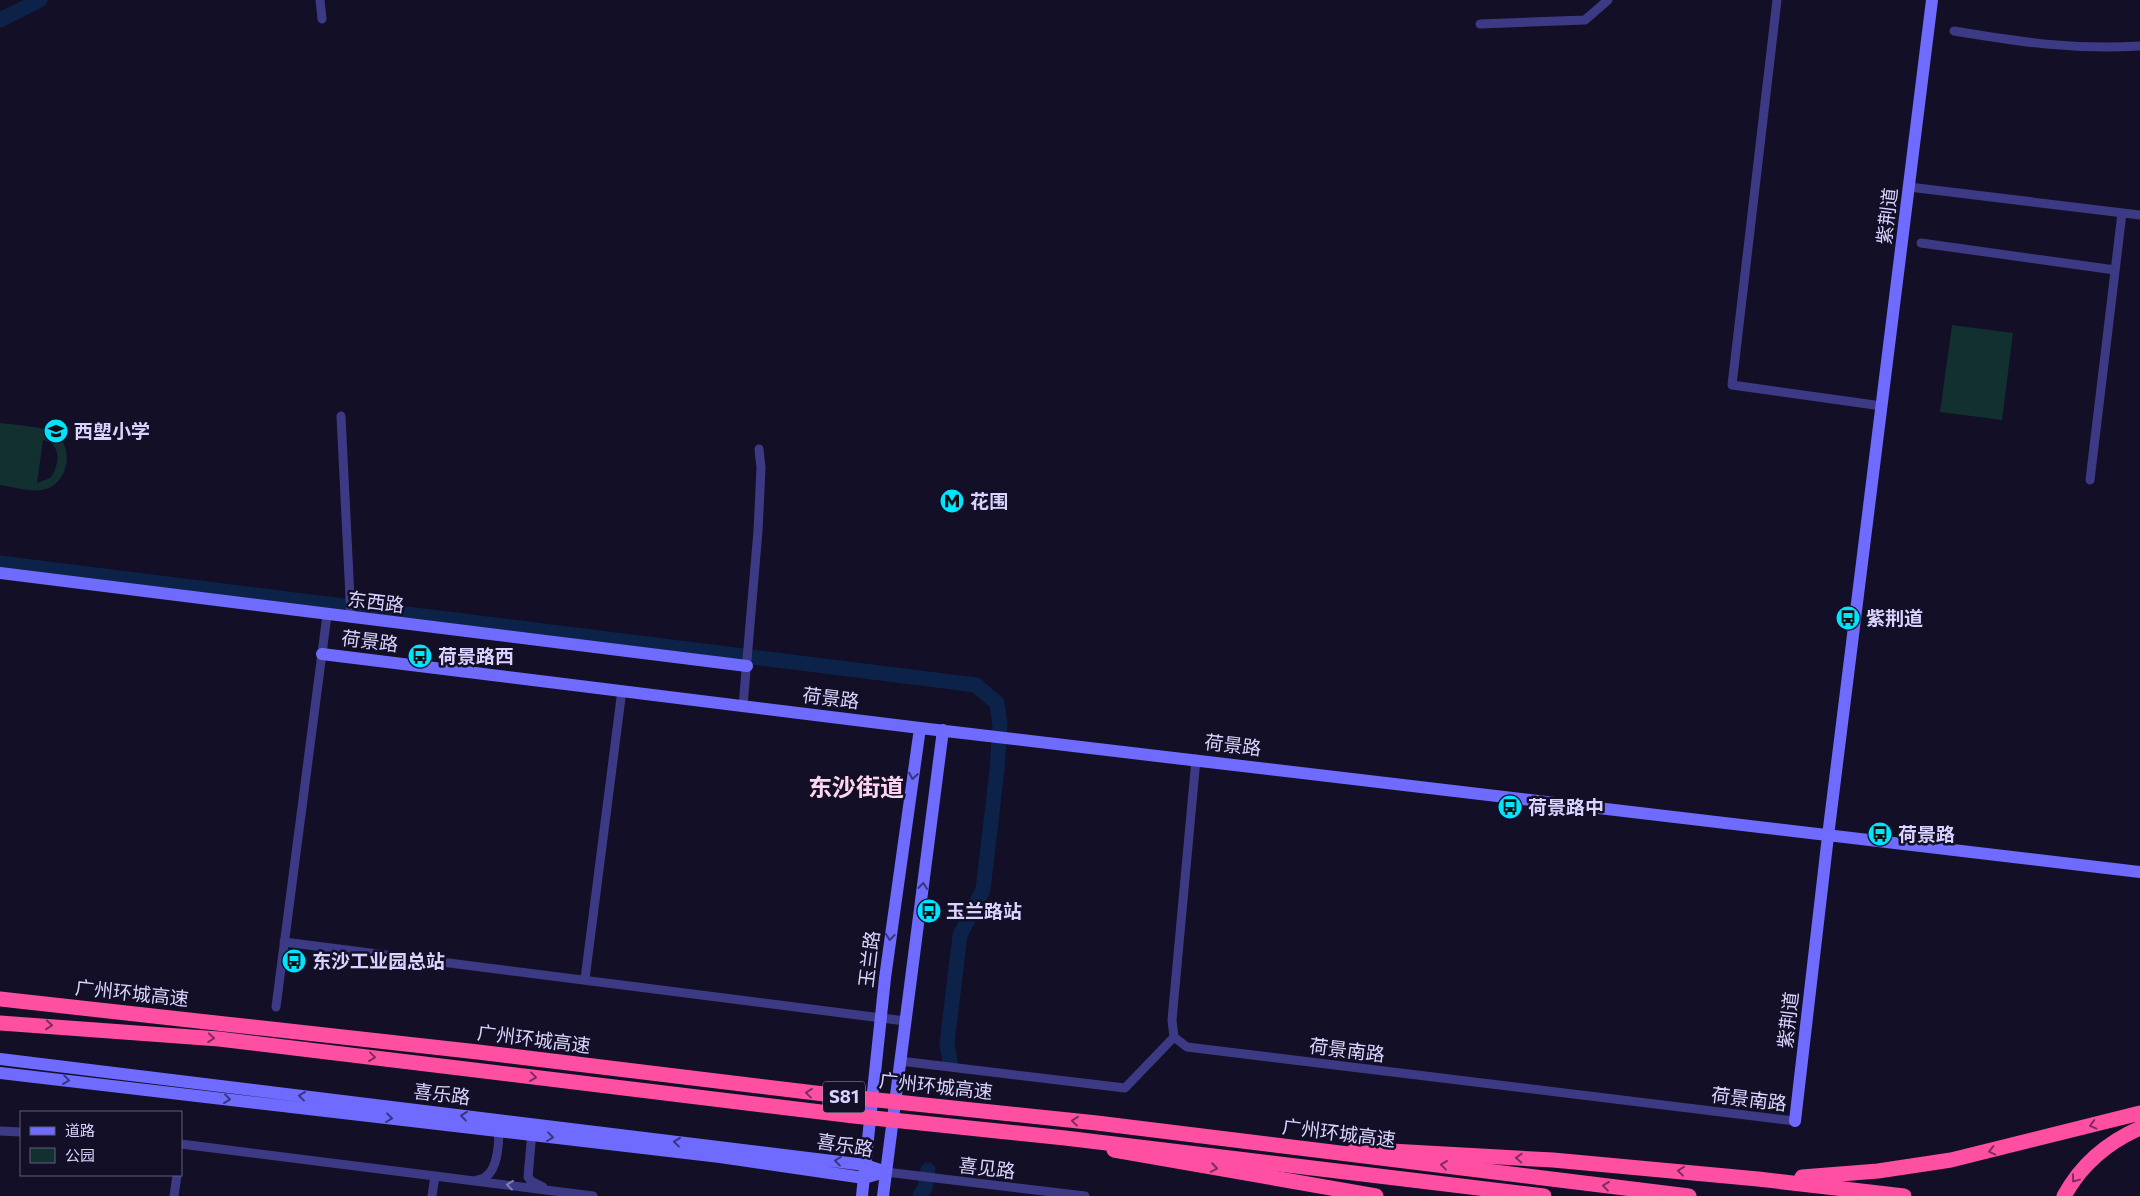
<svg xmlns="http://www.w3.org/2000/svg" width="2140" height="1196" viewBox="0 0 2140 1196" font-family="Commissioner,'Noto Sans SC',sans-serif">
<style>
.green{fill:#12302f;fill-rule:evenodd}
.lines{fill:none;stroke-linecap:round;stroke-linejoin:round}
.river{stroke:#0c2248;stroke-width:15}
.street{stroke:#3d3a85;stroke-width:9}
.secondary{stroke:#6f6bff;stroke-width:12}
.highway{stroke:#ff4fa3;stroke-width:15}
.highway-bridge{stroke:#ff4fa3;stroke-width:15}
.oneway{stroke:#38347d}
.oneway2{stroke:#7d2c5e}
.oneway3{stroke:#837fbc}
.labels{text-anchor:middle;stroke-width:5;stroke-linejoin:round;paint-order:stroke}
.shield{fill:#130f26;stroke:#9e99be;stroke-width:1}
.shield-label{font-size:18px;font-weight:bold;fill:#d9d4ff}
.street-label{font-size:19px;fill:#d9d4ff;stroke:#130f26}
.poi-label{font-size:19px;font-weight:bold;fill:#d9d4ff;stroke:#130f26;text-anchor:start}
.district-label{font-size:24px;font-weight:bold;fill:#ffd6f0;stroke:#130f26}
</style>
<rect width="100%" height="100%" fill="#130f26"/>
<path class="green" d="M1952 325 2013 333 2002 420 1940 412Z
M0 423C14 425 46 426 57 435 75 451 67 486 42 490 30 492 13 487 0 485ZM43 440C62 443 60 466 50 478L37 483Z"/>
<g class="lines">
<path class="river" d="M0 20 40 0
M0 563 976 685 997 703 1000 725 997 770 983 890 960 935 947 1044 950 1062
M920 1196 925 1188 928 1170"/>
<path class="street" d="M320 0 322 19
M1777 0 1732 385 1882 406
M1480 24 1585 20 1608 0
M1954 31C2020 42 2073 50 2140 46
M1909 187 2140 215
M1921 243 2115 270
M341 416 351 618
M2090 480 2122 213
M743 706 758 531 761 468 759 449
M1196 759 1172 1020 1174 1037 1187 1047 1795 1121
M284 942 905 1021
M585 979 622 690
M276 1007 327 615
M900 1061 1125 1088 1174 1037
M0 1131 21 1132
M532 1131 528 1177 531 1181 543 1187
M181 1144 435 1176
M886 1172 1085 1196
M477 1180C499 1178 499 1142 499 1125
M174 1196 177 1175
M432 1196 435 1176 593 1196"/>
<path class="secondary" d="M0 573 747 666
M322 654 920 728 2140 872
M0 1059 865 1165 886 1172
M0 1073 720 1157 864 1178 885 1172
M1795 1121 1828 836 1932 0
M862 1196 885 978 920 728
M883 1196 943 730"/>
<path class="highway" d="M1355 1149 1553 1160 1758 1179 1904 1196
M1114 1150 1376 1196
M1802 1177 1878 1171 1951 1160 2140 1113
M2064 1196C2081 1165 2108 1142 2140 1128"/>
<path class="highway-bridge" d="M0 999 478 1052 849 1097 1097 1123 1689 1196
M0 1023 219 1039 854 1116 1065 1138 1544 1196"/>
</g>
<defs><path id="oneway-chevron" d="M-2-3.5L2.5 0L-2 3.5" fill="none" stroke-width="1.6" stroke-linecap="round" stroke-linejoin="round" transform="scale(1.25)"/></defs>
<g class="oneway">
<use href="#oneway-chevron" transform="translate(913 776) rotate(99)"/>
<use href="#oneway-chevron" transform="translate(923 886) rotate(-83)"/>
<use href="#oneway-chevron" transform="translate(890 937) rotate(97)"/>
<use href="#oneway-chevron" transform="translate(66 1080) rotate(7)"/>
<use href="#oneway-chevron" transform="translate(302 1096) rotate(-173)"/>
<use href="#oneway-chevron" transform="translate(227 1099) rotate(7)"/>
<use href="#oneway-chevron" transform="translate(464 1116) rotate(-173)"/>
<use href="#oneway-chevron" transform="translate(389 1118) rotate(7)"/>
<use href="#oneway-chevron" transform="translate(550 1137) rotate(7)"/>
<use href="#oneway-chevron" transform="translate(677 1142) rotate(-173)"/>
<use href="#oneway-chevron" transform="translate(838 1161) rotate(-173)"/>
</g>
<g class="oneway2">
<use href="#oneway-chevron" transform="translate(49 1025) rotate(5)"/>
<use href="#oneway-chevron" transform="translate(211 1038) rotate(5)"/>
<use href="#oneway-chevron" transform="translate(372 1057) rotate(7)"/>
<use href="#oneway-chevron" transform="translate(533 1077) rotate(7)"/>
<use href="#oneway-chevron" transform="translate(809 1093) rotate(-173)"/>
<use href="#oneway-chevron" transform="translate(1075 1121) rotate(-174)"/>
<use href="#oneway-chevron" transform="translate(2093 1125) rotate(165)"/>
<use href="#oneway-chevron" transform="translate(1992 1151) rotate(167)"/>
<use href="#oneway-chevron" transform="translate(1519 1158) rotate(-177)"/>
<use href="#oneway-chevron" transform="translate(1444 1165) rotate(-173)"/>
<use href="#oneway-chevron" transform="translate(1214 1168) rotate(10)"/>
<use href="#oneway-chevron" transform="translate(1681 1171) rotate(-174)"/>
<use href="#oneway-chevron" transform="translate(2075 1179) rotate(127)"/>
<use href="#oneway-chevron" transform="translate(1606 1186) rotate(-173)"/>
</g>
<use class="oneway3" href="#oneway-chevron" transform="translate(510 1185) rotate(-173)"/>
<defs>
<symbol id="school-disc" viewBox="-11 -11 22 22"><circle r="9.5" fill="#00e5ff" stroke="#130f26"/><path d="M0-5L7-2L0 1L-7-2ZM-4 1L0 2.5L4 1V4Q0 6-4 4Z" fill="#111"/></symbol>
<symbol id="metro-disc" viewBox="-11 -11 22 22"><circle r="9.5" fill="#00e5ff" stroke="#130f26"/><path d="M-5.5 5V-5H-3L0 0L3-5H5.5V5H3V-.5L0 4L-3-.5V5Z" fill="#111"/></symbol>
<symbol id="bus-disc" viewBox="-11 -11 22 22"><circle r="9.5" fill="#00e5ff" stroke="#130f26"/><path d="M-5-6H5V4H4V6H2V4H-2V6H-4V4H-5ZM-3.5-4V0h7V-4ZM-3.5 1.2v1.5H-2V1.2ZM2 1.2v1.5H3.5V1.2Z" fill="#111"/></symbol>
</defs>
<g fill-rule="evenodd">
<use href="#school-disc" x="42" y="417" width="28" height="28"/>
<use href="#metro-disc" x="938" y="487" width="28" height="28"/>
<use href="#bus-disc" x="1834" y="604" width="28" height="28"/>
<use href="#bus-disc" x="406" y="642" width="28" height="28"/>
<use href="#bus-disc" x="1496" y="793" width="28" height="28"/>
<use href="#bus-disc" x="1866" y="820" width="28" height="28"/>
<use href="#bus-disc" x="915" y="897" width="28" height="28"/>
<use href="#bus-disc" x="280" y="947" width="28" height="28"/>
</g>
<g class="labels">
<rect class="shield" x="823" y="1081.5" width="42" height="31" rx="4"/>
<g class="shield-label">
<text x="844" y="1103">S81</text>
</g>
<g class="street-label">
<text transform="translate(1887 216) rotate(-83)" y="7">紫荆道</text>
<text transform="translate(376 602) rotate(7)" y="7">东西路</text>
<text transform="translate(370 641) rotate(7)" y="7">荷景路</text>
<text transform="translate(831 698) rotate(7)" y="7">荷景路</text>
<text transform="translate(1233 745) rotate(7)" y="7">荷景路</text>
<text transform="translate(869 959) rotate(-83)" y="7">玉兰路</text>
<text transform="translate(132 993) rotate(6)" y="7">广州环城高速</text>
<text transform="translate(1788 1020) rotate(-83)" y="7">紫荆道</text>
<text transform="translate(534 1039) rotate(7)" y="7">广州环城高速</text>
<text transform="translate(1347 1050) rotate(7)" y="7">荷景南路</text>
<text transform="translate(936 1086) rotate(6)" y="7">广州环城高速</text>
<text transform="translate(442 1094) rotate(7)" y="7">喜乐路</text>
<text transform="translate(1749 1099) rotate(7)" y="7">荷景南路</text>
<text transform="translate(1339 1133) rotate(7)" y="7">广州环城高速</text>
<text transform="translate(845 1145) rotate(9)" y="7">喜乐路</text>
<text transform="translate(987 1168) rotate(7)" y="7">喜见路</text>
</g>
<g class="poi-label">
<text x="74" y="438">西塱小学</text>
<text x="970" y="508">花围</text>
<text x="1866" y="625">紫荆道</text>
<text x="438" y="663">荷景路西</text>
<text x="1528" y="814">荷景路中</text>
<text x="1898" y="841">荷景路</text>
<text x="946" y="918">玉兰路站</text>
<text x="312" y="968">东沙工业园总站</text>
</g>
<g class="district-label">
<text x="856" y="796">东沙街道</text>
</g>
</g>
<rect x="20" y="1111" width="162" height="65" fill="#130f26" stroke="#625e7d"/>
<rect x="30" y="1127" width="25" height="8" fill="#6f6bff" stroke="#625e7d"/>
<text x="65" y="1136" font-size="15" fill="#d9d4ff">道路</text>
<rect x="30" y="1148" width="25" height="15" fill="#12302f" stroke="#625e7d"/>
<text x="65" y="1161" font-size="15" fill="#d9d4ff">公园</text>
</svg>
